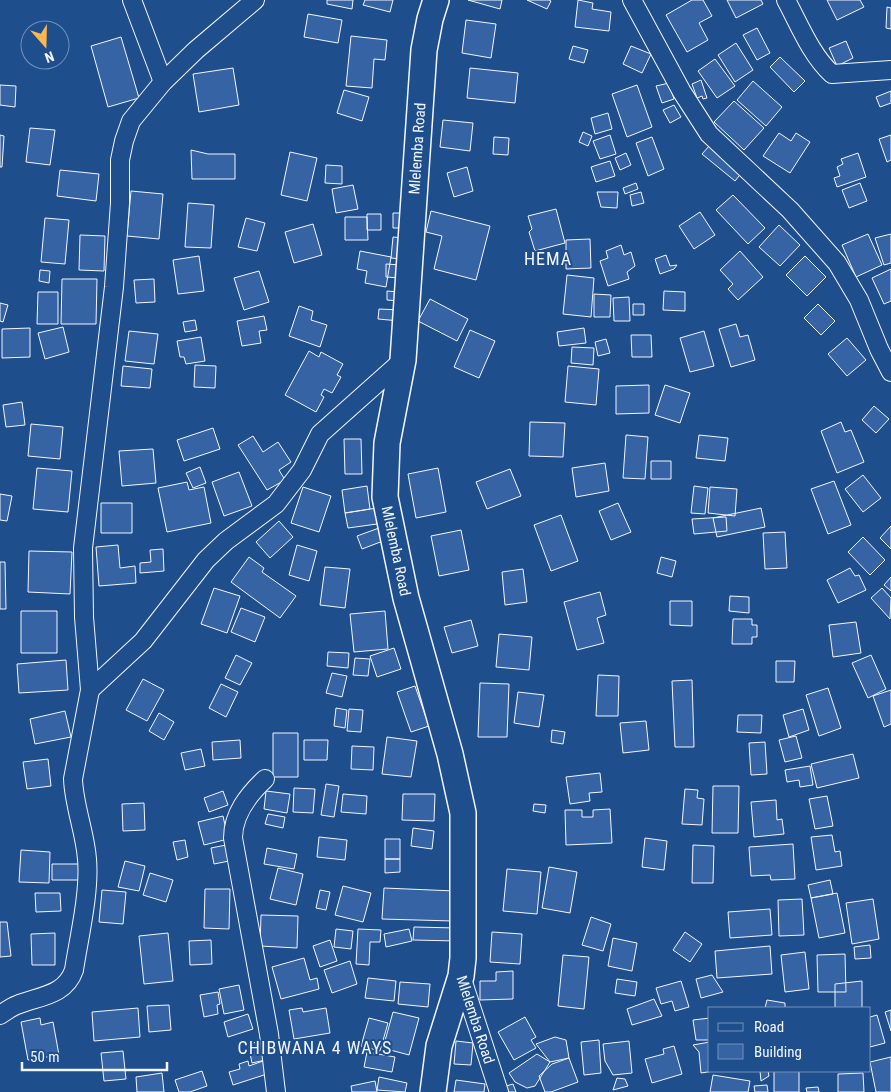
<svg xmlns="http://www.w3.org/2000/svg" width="891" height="1092" viewBox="0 0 891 1092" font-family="'Roboto Condensed',sans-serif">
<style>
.building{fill:#3563a3;stroke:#f2f6ff}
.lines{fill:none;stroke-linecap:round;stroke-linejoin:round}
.street-casing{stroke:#f2f6ff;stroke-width:20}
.secondary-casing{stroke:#f2f6ff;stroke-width:28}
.street{stroke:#1f4e8c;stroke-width:18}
.secondary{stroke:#1f4e8c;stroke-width:25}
.labels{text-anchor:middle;stroke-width:4;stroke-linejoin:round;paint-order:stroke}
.street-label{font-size:15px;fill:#f2f6ff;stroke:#1f4e8c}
.quarter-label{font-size:18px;letter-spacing:1px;fill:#f2f6ff;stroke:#1f4e8c}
</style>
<rect width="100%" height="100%" fill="#1f4e8c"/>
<path class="building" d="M327 0H353L352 9 327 4Z
M365 0H393L390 12 363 5Z
M468 0H502L500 9Z
M527 0H549L551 1 547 9Z
M578 0 593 3 592 9 611 12 609 31 575 27Z
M692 0H703L712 16 699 23 708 40 687 52 666 15Z
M727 0H761L763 4 736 18Z
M827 0H860L864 7 837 20Z
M887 7 891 8V29L886 28Z
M308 14 342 20 338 43 304 37Z
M466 20 496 24 491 58 462 53Z
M757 28 770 53 757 60 743 35Z
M351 36 387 40 385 60 374 59 372 88 346 86Z
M121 37 139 98 108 107 91 46Z
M846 41 853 58 837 66 829 48Z
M736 43 753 70 735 82 718 55Z
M573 46 588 50 584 63 569 59Z
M631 46 651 54 642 73 623 64Z
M780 57 805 81 794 92 770 67Z
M715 59 735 86 717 98 698 71Z
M233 68 239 105 199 112 193 74Z
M470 68 518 73 515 103 467 98Z
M701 80 707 98 703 99 702 96 697 98 692 84Z
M753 81 782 107 766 126 737 100Z
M669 83 674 99 662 103 656 86Z
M0 85 16 86 15 107 0 105Z
M637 85 652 127 627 137 612 94Z
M344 90 369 97 362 121 337 113Z
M891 91V103L880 107 876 97Z
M734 101 764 128 744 150 714 122Z
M674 105 681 117 670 123 663 110Z
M608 113 612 129 595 134 591 118Z
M443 120 473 123 470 151 440 147Z
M30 128 55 130 50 165 26 162Z
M583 132 592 136 588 146 579 142Z
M779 133 791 141 796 133 810 142 790 173 763 156Z
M0 135 4 136 2 167H0Z
M610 135 616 154 600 159 593 141Z
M891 135V160L887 162 879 139Z
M494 137 509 138 508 155 493 154Z
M652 137 664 169 648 176 636 143Z
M710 145 743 171 735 181 702 154Z
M191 150 208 154H235V179H192Z
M290 152 317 158 307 201 281 195Z
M626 153 631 165 620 170 615 158Z
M858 153 866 177 837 187 834 178 840 176 837 167 843 164 841 159Z
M610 161 615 176 596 182 591 167Z
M326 165 342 166V184L325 183Z
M467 167 473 191 454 197 447 173Z
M60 170 99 174 96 201 57 196Z
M636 183 638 189 625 194 623 188Z
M860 183 867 201 849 208 842 190Z
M353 185 358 209 336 213 332 189Z
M131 191 163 194 159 239 127 236Z
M597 192H618L617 208 601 207Z
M641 192 644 203 632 206 630 195Z
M733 195 765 228 748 244 716 210Z
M188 203 214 205 211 248 185 247Z
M556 209 565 243 535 251 529 232 532 229 528 216Z
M431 211 490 226 476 280 434 269 442 236 426 232Z
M700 212 715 235 694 249 679 226Z
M393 213H409V228H393Z
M367 214H381V230H367Z
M345 217H367L368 240H345Z
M45 218 69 220 65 264 41 262Z
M246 218 265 223 257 251 238 247Z
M313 224 322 255 294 263 285 232Z
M779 225 800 245 780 266 759 247Z
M868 234 882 265 856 277 842 245Z
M891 234V263L884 265 875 238Z
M80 235 105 236 104 271 79 270Z
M393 237 404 238 402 259 391 258Z
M590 239 591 268 566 269V240Z
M621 245 624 255 631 252 635 266 627 272 629 279 608 286 600 261 608 258 606 251Z
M360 251 391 257 386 287 365 283 367 271 357 269Z
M740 251 763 277 738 300 728 289 733 284 720 270Z
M666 255 670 266 677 265 674 269 660 274 655 259Z
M199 256 204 291 178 294 173 260Z
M805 256 826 277 807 296 786 275Z
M386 264 401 265 400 278 386 277Z
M891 269V301L884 304 872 278Z
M40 270 50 271 49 283 39 281Z
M259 271 269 302 244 310 234 278Z
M567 275 594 278 591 317 563 314Z
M62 279H97L96 324H61Z
M154 279 155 302 136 303 134 280Z
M387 291 400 292V301L387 300Z
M664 291 685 292V311L663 310Z
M38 292H58V324H37Z
M594 294 611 295 610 317H594Z
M629 297 630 321H614L613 298Z
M430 299 468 319 457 341 418 321Z
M0 303 8 305 3 322 0 321Z
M633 304H644V315H633Z
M818 304 835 321 821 335 804 318Z
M299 306 313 311 311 320 327 325 320 347 289 336Z
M379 309 401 310 400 321 378 319Z
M264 316 267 330 259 331 261 343 242 346 237 321Z
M195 320 197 330 185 332 183 322Z
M736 324 740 337 748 335 755 360 731 367 719 329Z
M63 327 69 352 45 359 38 333Z
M30 328V357L2 358V329Z
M584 328 586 343 559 346 557 332Z
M470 330 495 341 479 378 454 367Z
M129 331 158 334 154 364 125 361Z
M704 331 714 366 690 372 680 338Z
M631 335H651L652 357H632Z
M201 337 205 361 186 364 184 357H180L177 341Z
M847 338 866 360 847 376 828 354Z
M606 339 610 353 598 356 595 342Z
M572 347 594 348 593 365 571 363Z
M309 351 319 357 321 352 343 364 337 375 341 377 332 393 324 389 321 395 324 397 316 412 285 395Z
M195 365 216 366 215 388 194 387Z
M123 366 152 369 150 388 121 386Z
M568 366 599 369 596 405 565 402Z
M649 385V413L616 414V386Z
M665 385 690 393 680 423 655 415Z
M22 402 25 425 6 427 3 405Z
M874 406 889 419 876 433 862 420Z
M530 422 565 423 563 457 529 456Z
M841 422 845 432 851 430 864 462 837 473 821 431Z
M31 424 63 427 60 459 28 456Z
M213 428 220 449 184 461 177 440Z
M626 435 648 437 645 479 623 478Z
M699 435 728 438 725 461 696 458Z
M253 436 263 452 278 442 291 462 279 470 285 480 267 490 238 445Z
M344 439H361L362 474H345Z
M153 449 156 483 122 486 119 451Z
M651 461H671V479H651Z
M605 463 609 491 576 497 572 468Z
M200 467 206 483 193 488 186 473Z
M37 468 72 471 68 512 33 509Z
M438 468 446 512 416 518 408 474Z
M510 469 521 496 487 509 476 482Z
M239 472 252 506 224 516 212 482Z
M863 475 881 498 863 512 845 489Z
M834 481 851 525 828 534 811 489Z
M187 482 189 490 204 487 211 523 167 532 158 488Z
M367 486 370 509 345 513 342 490Z
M694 486 708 488 705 514 691 513Z
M303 487 331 496 319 532 291 523Z
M710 487 737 489 735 516 708 513Z
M0 494 12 496 7 521 0 520Z
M101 503H132V533H101Z
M618 503 631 532 611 540 599 511Z
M377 508V524L348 528 345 513Z
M761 508 765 527 717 537 713 518Z
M561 515 578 561 551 571 534 525Z
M726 517 727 531 694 534 692 519Z
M279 521 293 537 270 558 256 542Z
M891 526V549L880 538Z
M379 528 383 541 362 549 357 536Z
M461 530 469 570 439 576 431 536Z
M785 532 787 568 765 569 763 533Z
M863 537 885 560 870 575 848 552Z
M118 545 120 568 135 566 136 583 99 586 96 547Z
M297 545 317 551 309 581 289 575Z
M163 549 164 571 140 573V563L151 562 150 550Z
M29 551 72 552 70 594 28 592Z
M249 557 264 568 262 572 296 596 280 618 231 582Z
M661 557 676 561 672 577 657 573Z
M0 562H5L6 609H0Z
M325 567 350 569 345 608 320 605Z
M850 568 855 576 859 575 866 590 838 603 827 580Z
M523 569 527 602 505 605 502 572Z
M891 577V591L884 585Z
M214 588 240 596 227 633 201 624Z
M882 588 891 598 890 619 871 598Z
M600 592 606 615 597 618 604 643 577 650 564 602Z
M730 596 749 597V613L729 611Z
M670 601H692V626L670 625Z
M241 608 265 617 255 642 231 632Z
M21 611H57V653H21Z
M385 611 388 649 354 652 350 614Z
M733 619H752V625H757V637H752V644H732Z
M471 620 478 646 452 653 444 627Z
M856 622 861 653 833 657 829 625Z
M499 634 532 637 529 670 496 667Z
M394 648 401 669 377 677 370 656Z
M328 652 349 653 348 668 327 666Z
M236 655 252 663 240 685 225 678Z
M871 655 886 689 868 698 852 663Z
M355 658 370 659 368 676 353 675Z
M66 660 68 690 19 693 17 664Z
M776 661H795L794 682H776Z
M332 673 347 676 342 697 326 693Z
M598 675 619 676 618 716H596Z
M143 679 164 690 147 721 126 710Z
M692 680 694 747H675L672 681Z
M480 683 509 684 507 737H478Z
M221 684 238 692 226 717 209 708Z
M415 686 429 726 411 732 397 692Z
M828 688 841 728 819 736 806 695Z
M891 690V724L884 727 873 696Z
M518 692 544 695 539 727 514 723Z
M336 708 347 710 345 728 334 726Z
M349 709 363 710 361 732 347 731Z
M803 709 809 730 789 737 783 715Z
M65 711 71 737 35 744 30 719Z
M159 713 174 722 164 740 149 731Z
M738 715H762L761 733 737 732Z
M646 721 649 750 623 753 620 723Z
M552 730 565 732 563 744 551 742Z
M273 733H298V777H273Z
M796 736 802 758 785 762 779 740Z
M387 737 417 741 411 777 382 774Z
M240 740 241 758 213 760 212 742Z
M304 740H328L327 760H304Z
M765 742 767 774 751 775 749 743Z
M352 746 374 747 373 770 351 769Z
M201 749 205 766 185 770 181 753Z
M853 754 859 778 817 788 811 764Z
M48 759 51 786 27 789 23 762Z
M810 766 813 785 800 787 799 780 787 782 785 770Z
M600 773 602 792 589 793 590 801 570 804 566 777Z
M326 784 339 786 334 817 321 815Z
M713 786H739L738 833H712Z
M294 788 315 789 313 813 293 812Z
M685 789 698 790 697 798 704 799 702 825 682 824Z
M223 791 228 805 209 812 204 798Z
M266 791 290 794 287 813 264 809Z
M343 794 367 796 366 814 341 812Z
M403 794H435L434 821 402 820Z
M827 796 833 826 815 829 809 799Z
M776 800 777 820 782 819 784 834 754 837 751 802Z
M144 803 145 830 123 831 122 804Z
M534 804 546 805 545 813 533 811Z
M610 809 612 843 566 845 565 810H582V817H593V810Z
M268 814 285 817 283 828 265 824Z
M223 816 228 839 204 845 198 822Z
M413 828 434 831 432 849 411 846Z
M832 835 835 852 840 851 842 866 816 870 811 837Z
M319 837 347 840 345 860 317 857Z
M645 838 667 841 664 870 642 867Z
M385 839H400V859H385Z
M185 840 188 857 177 860 173 842Z
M231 844 234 860 214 864 211 848Z
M793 844 795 879 771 880 770 875 751 876 749 847Z
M693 845 714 846 713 883H692Z
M267 848 297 854 294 869 264 864Z
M21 850 50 852 49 883 19 882Z
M385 859H400V872L385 873Z
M125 861 145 866 139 891 118 887Z
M52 864H80V880H52Z
M549 867 577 872 570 913 542 908Z
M278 868 303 874 296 905 270 899Z
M507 869 541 872 537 914 503 911Z
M150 873 173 880 166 902 143 895Z
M830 880 833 894 811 898 808 885Z
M343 886 371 893 363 922 335 915Z
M384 888 455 891 453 921 382 919Z
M205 889H230L229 929 204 928Z
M102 890 126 892 123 924 99 922Z
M320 890 330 892 326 910 316 908Z
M35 893H60L61 911 36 912Z
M837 893 845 933 819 938 811 898Z
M802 899 804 935 779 936 778 900Z
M873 899 879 939 852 944 846 903Z
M770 909 772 935 730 938 728 912Z
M261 915 298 916 297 948 260 946Z
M591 917 611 924 603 951 582 945Z
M0 922H7L11 956 0 957Z
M414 927 457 928V941L413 940Z
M336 929 353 931 351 949 334 947Z
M358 929 381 930 380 942H370L369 965 356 964Z
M409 929 412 941 386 947 384 934Z
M492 932 522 934 520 964 490 962Z
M685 932 702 944 690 962 673 950Z
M55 933V965H32L31 934Z
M168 933 173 981 144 984 139 936Z
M613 938 637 943 632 971 608 966Z
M211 940 212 964 190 965 189 941Z
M330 940 337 961 320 967 313 946Z
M870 945 871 958 855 959 854 947Z
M770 946 772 974 717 978 715 951Z
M805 952 809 989 785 992 781 955Z
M845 954 846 992H818L817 955Z
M563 955 589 957 584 1009 558 1006Z
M304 958 310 980 317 978 319 989 281 999 272 967Z
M350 961 357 984 332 993 324 970Z
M513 971V999L480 1000V981H496V972Z
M712 975 723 992 701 998 696 979Z
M368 978 396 981 394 1001 365 998Z
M617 979 637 982 635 996 615 993Z
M681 981 689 1007 675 1011 672 1001 661 1004 656 988Z
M862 981V1008H835V984Z
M400 982 430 984 428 1007 398 1004Z
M239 985 244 1010 224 1014 219 989Z
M218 992 220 1004 217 1005 218 1014 204 1017 200 995Z
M654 999 662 1016 632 1025 627 1009Z
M767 1000 785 1003V1008H765Z
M169 1005 171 1030 149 1032 147 1006Z
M138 1008 140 1037 94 1041 92 1012Z
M302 1008 303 1012 326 1008 330 1033 294 1039 289 1010Z
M891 1010V1031L885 1012Z
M393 1012 419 1018 409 1055 383 1048Z
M248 1014 253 1029 228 1037 224 1022Z
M877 1015 885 1043 870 1047V1017Z
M525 1017 536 1037 531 1040 536 1048 514 1060 498 1032Z
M40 1018 41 1025 53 1022 59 1055 28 1060 21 1022Z
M369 1018 388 1023 380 1051 361 1046Z
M710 1018V1040H696L693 1020Z
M555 1037 566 1040 569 1058 550 1062 536 1044Z
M266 1040 270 1059 252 1063 248 1044Z
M599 1040 601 1073 584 1075 581 1042Z
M456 1041 473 1043 471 1065 454 1064Z
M629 1041 632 1073 613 1075 605 1061 603 1044Z
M710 1042V1071H714L701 1073 699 1052 693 1045Z
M674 1046 682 1074 652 1083 645 1059 664 1054 663 1049Z
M123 1051 126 1079 104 1081 101 1053Z
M367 1052 395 1057 392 1072 364 1067Z
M537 1054 550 1062 535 1086 527 1088 515 1082 509 1073Z
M891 1057V1092H876L870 1062Z
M569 1058 578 1082 551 1092H545L539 1076 552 1064Z
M248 1061 249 1066 263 1061 267 1074 233 1085 229 1072 240 1069 239 1064Z
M202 1071 207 1086 190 1092H179L175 1080Z
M760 1071H768L769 1076 761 1081Z
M774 1071H799V1092H774Z
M162 1073 164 1092H137L136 1077Z
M863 1073 864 1092H838V1074Z
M713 1075 750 1081 748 1092H710Z
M379 1077 407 1083 405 1092 377 1090Z
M617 1078 625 1079 628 1086 613 1090Z
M456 1080 485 1084 484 1092H454Z
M375 1081 377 1092H352L351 1086Z
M513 1084 516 1092H509L506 1086Z
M767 1085 768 1092H755L754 1086Z
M818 1087 819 1092H807L806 1088Z"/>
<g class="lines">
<defs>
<g id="street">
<path d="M132 0 163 82"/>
<path d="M632 0 682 92 709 134 790 210 837 263 859 300 879 349 891 372"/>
<path d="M786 0C799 24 811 55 832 74L891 70"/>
<path d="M90 690 143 641 206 560 226 541 276 504 302 470 320 434 403 360"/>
<path d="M265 779C248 795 233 814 233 838L269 1034 276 1092"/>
<path id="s1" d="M461 976 499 1092"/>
<path d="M0 1015C5 1012 11 1007 17 1005 39 996 65 996 74 970 79 937 90 892 87 859 85 832 74 806 73 779L90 690 84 617 83 548 114 287 120 203V160L124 141 131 121 163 82 196 50 255 0"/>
</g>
<g id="secondary">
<path id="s2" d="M433 1092 439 1046 461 976 463 958V813L450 754 406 598 385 497 387 443 403 360 424 50 430 19 436 0"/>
</g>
</defs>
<use href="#street" class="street-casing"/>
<use href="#secondary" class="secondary-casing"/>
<use href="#street" class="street"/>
<use href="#secondary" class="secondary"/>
</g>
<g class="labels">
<g class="street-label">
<text dy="5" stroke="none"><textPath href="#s2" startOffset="959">Mlelemba Road</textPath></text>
<text transform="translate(396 551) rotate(78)" y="5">Mlelemba Road</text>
<text dy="5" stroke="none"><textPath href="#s1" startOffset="46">Mlelemba Road</textPath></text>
</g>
<g class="quarter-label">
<text x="548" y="265">HEMA</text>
<text x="315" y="1054">CHIBWANA 4 WAYS</text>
</g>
</g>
<rect x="708" y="1007" width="162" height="65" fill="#1f4e8c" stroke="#7391ba"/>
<rect x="718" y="1023" width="25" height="8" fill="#1f4e8c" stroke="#7391ba"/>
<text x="754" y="1032" font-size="15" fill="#f2f6ff">Road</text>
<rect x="718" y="1044" width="25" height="15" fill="#3563a3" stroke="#7391ba"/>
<text x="754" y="1057" font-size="15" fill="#f2f6ff">Building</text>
<g transform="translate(45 45) rotate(160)"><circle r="24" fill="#1f4e8c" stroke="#7391ba"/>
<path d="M0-4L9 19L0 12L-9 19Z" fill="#ffb74d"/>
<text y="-8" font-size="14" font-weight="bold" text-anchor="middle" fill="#f2f6ff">N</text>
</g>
<path d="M22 1062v8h145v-8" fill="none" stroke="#f2f6ff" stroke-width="2.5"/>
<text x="30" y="1062" font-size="15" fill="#f2f6ff" stroke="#1f4e8c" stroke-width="4" paint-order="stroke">50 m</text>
</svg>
